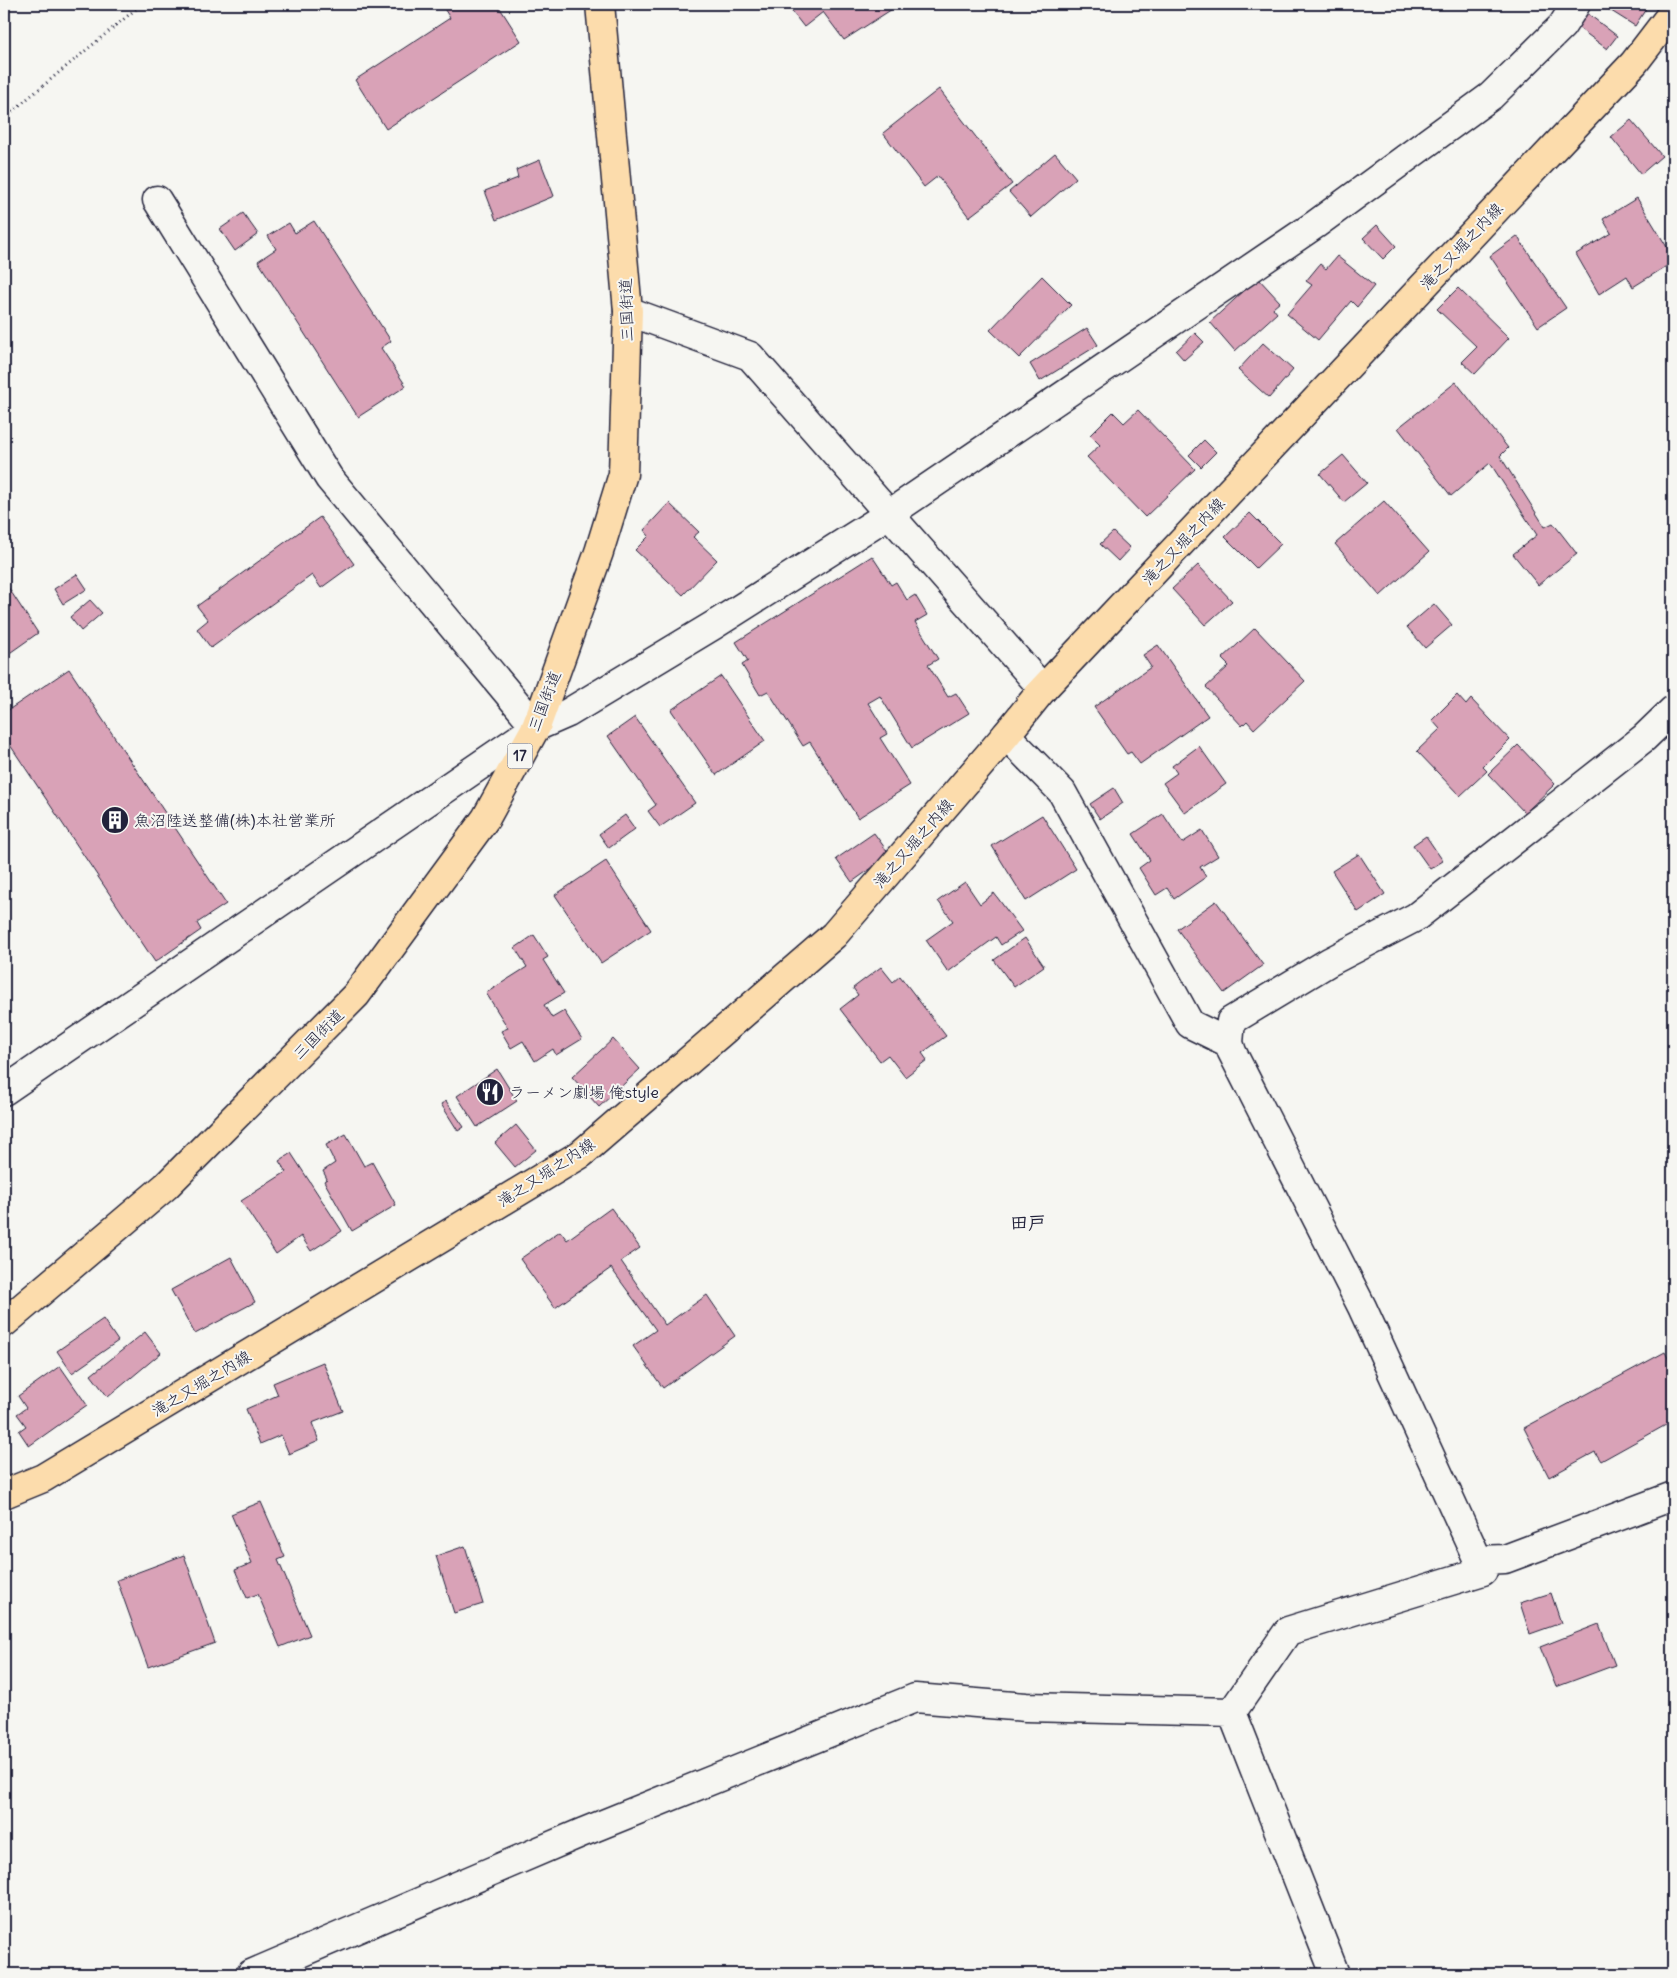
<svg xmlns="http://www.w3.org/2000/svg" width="1677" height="1978" viewBox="0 0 1677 1978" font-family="Delius,'Klee One',sans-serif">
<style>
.building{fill:#d9a2b7;stroke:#22223b}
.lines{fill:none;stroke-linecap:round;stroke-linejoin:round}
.minor-casing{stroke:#22223b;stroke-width:31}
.major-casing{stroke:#22223b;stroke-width:31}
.highway-casing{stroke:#22223b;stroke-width:31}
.path{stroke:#22223b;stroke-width:3;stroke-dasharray:1 4;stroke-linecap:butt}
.minor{stroke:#f6f6f2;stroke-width:28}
.major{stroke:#fcdcac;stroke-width:28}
.highway{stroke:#fcdcac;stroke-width:28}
.labels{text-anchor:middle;stroke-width:4;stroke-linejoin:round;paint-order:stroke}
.shield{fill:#f6f6f2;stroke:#626272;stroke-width:1}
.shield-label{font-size:15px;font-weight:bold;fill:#22223b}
.street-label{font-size:16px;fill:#22223b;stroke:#f6f6f2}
.poi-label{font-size:16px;fill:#22223b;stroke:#f6f6f2;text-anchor:start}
.neighbourhood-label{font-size:18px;font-weight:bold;fill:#22223b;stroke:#f6f6f2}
</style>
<rect width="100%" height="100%" fill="#f6f6f2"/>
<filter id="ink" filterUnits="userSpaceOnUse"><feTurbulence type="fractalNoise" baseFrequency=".02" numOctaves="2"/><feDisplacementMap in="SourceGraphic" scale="10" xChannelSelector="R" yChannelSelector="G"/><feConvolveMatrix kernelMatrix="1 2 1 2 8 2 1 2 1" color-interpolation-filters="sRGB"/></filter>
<g filter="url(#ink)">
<path class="building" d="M448 4H500L498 5 521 41 386 129 355 80 450 18 443 7Z
M786 4H900L844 40 823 12 804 27Z
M1600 4H1649L1635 26Z
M1587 13 1617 36 1607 49 1576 26Z
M939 89 1012 184 969 217 938 176 924 187 883 133Z
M1631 120 1662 156 1641 174 1611 137Z
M1055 153 1076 178 1031 217 1009 192Z
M540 160 554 196 496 220 485 191 518 178 516 170Z
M1637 198 1673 257V262L1633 287 1627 276 1599 294 1576 254 1611 233 1603 219Z
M243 213 258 234 235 251 220 229Z
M314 221 391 341 381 348 406 386 358 417 258 261 276 249 268 236 289 223 295 233Z
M1377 225 1396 246 1383 259 1363 238Z
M1517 236 1566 308 1538 327 1490 256Z
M1337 256 1374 286 1357 307 1351 301 1318 340 1287 314 1312 285 1306 281 1320 264 1326 269Z
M1042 276 1071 305 1019 358 990 330Z
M1258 278 1280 302 1273 308 1277 313 1235 351 1210 322Z
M1458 288 1509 338 1475 374 1462 362 1477 347 1437 309Z
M1087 328 1098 345 1040 381 1030 364Z
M1195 333 1204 342 1184 360 1176 351Z
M1263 343 1293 370 1269 398 1238 370Z
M1456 382 1508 448 1500 456 1545 527 1553 523 1577 554 1538 585 1513 554 1537 535 1490 463 1451 496 1398 428Z
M1138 410 1195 469 1145 517 1087 457 1100 445 1090 435 1113 412 1124 423Z
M1204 440 1216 452 1201 467 1189 455Z
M1343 455 1367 483 1344 502 1320 474Z
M1384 501 1429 552 1380 596 1335 544Z
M669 503 699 532 693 537 717 560 683 595 635 550 649 536 644 530Z
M1250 513 1281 544 1256 568 1225 537Z
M320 517 354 564 321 588 312 575 211 648 197 629 208 620 197 606Z
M1113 532 1130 548 1118 561 1100 544Z
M872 556 891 585 896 582 907 600 915 595 927 615 915 622 938 659 928 665 948 697 956 693 969 713 912 748 880 696 868 703 887 734 880 738 910 785 858 818 810 742 803 746 768 691 760 695 742 665 748 661 736 642Z
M1198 565 1232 601 1205 625 1172 589Z
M77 574 87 589 63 604 54 589Z
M4 581 38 633 4 657Z
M90 600 102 613 81 631 70 617Z
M1434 604 1452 625 1425 648 1407 627Z
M1255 628 1305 681 1254 729 1247 721 1242 726 1206 687 1229 666 1222 659Z
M1158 645 1208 716 1140 764 1131 752 1127 754 1094 707 1151 667 1143 655Z
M69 669 226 904 197 923 201 930 155 962 4 736V713Z
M721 676 765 741 716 775 671 710Z
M1457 695 1466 705 1471 699 1510 740 1483 767 1487 771 1460 796 1417 751 1440 729 1432 720Z
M635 717 695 803 660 827 648 811 656 805 608 736Z
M1518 745 1555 784 1525 813 1488 774Z
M1199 746 1226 784 1185 813 1163 783 1177 773 1172 766Z
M1114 788 1123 803 1100 819 1090 804Z
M1163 814 1182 843 1202 830 1218 856 1200 867 1206 877 1174 899 1167 888 1156 895 1139 868 1150 860 1133 834Z
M625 815 635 829 609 848 599 834Z
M1042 815 1076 869 1026 901 992 846Z
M874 833 890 855 852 882 836 859Z
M1426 836 1443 861 1430 869 1413 845Z
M1359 854 1385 894 1358 912 1332 871Z
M606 861 651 930 601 963 555 895Z
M965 882 980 904 994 893 1022 931 1001 945 996 937 948 972 926 940 953 921 938 901Z
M1216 901 1263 965 1224 993 1177 929Z
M534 935 548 957 543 960 564 993 544 1005 552 1018 564 1011 582 1039 556 1055 553 1049 535 1061 523 1041 511 1048 501 1031 508 1028 486 993 527 967 515 948Z
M1025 938 1044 966 1014 987 994 960Z
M881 967 893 982 900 976 946 1036 922 1053 927 1060 905 1077 888 1055 880 1061 840 1009 858 995 853 988Z
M613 1039 640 1069 599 1107 572 1077Z
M497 1069 517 1101 477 1127 457 1096Z
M446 1101 464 1127 458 1131 441 1104Z
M516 1125 536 1150 515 1167 495 1143Z
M346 1134 364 1166 372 1162 396 1205 352 1231 324 1181 327 1179 323 1171 335 1163 326 1145Z
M291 1153 342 1231 311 1251 301 1236 276 1254 241 1201 286 1172 279 1161Z
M611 1208 640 1248 621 1261 665 1325 707 1295 735 1336 663 1388 633 1346 656 1330 611 1268 555 1308 520 1259 560 1231 567 1240Z
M231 1257 255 1302 195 1334 171 1290Z
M103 1319 118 1341 72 1373 57 1351Z
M145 1332 161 1353 108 1397 91 1375Z
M1665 1352 1673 1368V1421L1601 1461 1595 1452 1549 1477 1524 1428Z
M323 1362 343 1411 312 1423 319 1441 289 1454 281 1435 260 1444 246 1409 278 1395 273 1383Z
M60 1366 87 1405 29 1446 19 1431 26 1426 17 1414 26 1408 18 1396Z
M261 1502 285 1557 278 1560 310 1635 280 1647 258 1594 247 1598 235 1570 252 1563 231 1514Z
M465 1546 483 1604 454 1613 436 1556Z
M184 1555 215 1643 148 1667 117 1580Z
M1551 1593 1561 1623 1530 1634 1520 1603Z
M1599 1624 1615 1665 1556 1687 1540 1647Z"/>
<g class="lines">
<defs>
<path id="minor" d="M157 200 329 478 536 727
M628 311 750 356 1043 689
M1006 735 1062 792 1190 1024 1229 1043
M4 1091 536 727 568 713 714 625 889 514 1316 224 1491 96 1562 26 1576 4
M1479 1560 1505 1559 1673 1496
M1232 1712 1288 1631 1483 1571 1362 1307 1232 1052 1229 1043 1231 1021 1329 962 1416 917 1644 738 1673 710
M1232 1712 1335 1974
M251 1974 581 1833 915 1698 1026 1707 1232 1712"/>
<path id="major" d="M4 1494 43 1478 581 1154 834 935 1006 735 1043 689 1634 63 1673 12"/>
<path id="highway" d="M4 1323 166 1186 356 995 486 818 536 727 599 552 623 474 628 311 600 4"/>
</defs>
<use href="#minor" class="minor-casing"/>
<use href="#major" class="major-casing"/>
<use href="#highway" class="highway-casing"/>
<path class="path" d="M4 118 142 4"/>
<use href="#minor" class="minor"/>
<use href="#major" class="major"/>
<use href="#highway" class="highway"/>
</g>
</g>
<defs>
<symbol id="building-disc" viewBox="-11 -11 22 22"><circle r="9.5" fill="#22223b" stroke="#f6f6f2"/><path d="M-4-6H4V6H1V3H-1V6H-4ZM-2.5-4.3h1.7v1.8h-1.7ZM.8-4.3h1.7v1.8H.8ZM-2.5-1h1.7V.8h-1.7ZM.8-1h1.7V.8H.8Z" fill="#fff"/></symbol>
<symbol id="restaurant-disc" viewBox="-11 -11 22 22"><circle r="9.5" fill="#22223b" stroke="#f6f6f2"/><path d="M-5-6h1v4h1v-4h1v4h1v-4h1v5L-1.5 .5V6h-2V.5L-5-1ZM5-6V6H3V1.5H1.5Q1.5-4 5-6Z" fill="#fff"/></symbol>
</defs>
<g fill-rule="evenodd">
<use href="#building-disc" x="99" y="804" width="32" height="32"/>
<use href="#restaurant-disc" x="474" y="1076" width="32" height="32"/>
</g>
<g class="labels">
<rect class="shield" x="507.5" y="743.5" width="25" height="25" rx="4"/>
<g class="shield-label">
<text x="520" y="761">17</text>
</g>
<g class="street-label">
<text transform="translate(1461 246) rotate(-47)" y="6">滝之又堀之内線</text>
<text transform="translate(626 310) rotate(-92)" y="6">三国街道</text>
<text transform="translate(1183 541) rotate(-47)" y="6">滝之又堀之内線</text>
<text transform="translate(544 701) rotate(-69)" y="6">三国街道</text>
<text transform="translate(913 843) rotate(-49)" y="6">滝之又堀之内線</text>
<text transform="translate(318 1034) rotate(-45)" y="6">三国街道</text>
<text transform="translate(546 1172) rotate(-33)" y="6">滝之又堀之内線</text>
<text transform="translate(201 1383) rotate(-31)" y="6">滝之又堀之内線</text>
</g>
<g class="poi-label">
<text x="134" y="826">魚沼陸送整備(株)本社営業所</text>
<text x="509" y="1098">ラーメン劇場 俺style</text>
</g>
<g class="neighbourhood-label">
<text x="1028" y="1229">田戸</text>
</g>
</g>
<rect width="1677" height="1978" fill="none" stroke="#f6f6f2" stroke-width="20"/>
<rect x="10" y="10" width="1657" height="1958" fill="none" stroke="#22223b" stroke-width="2" filter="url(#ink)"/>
</svg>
